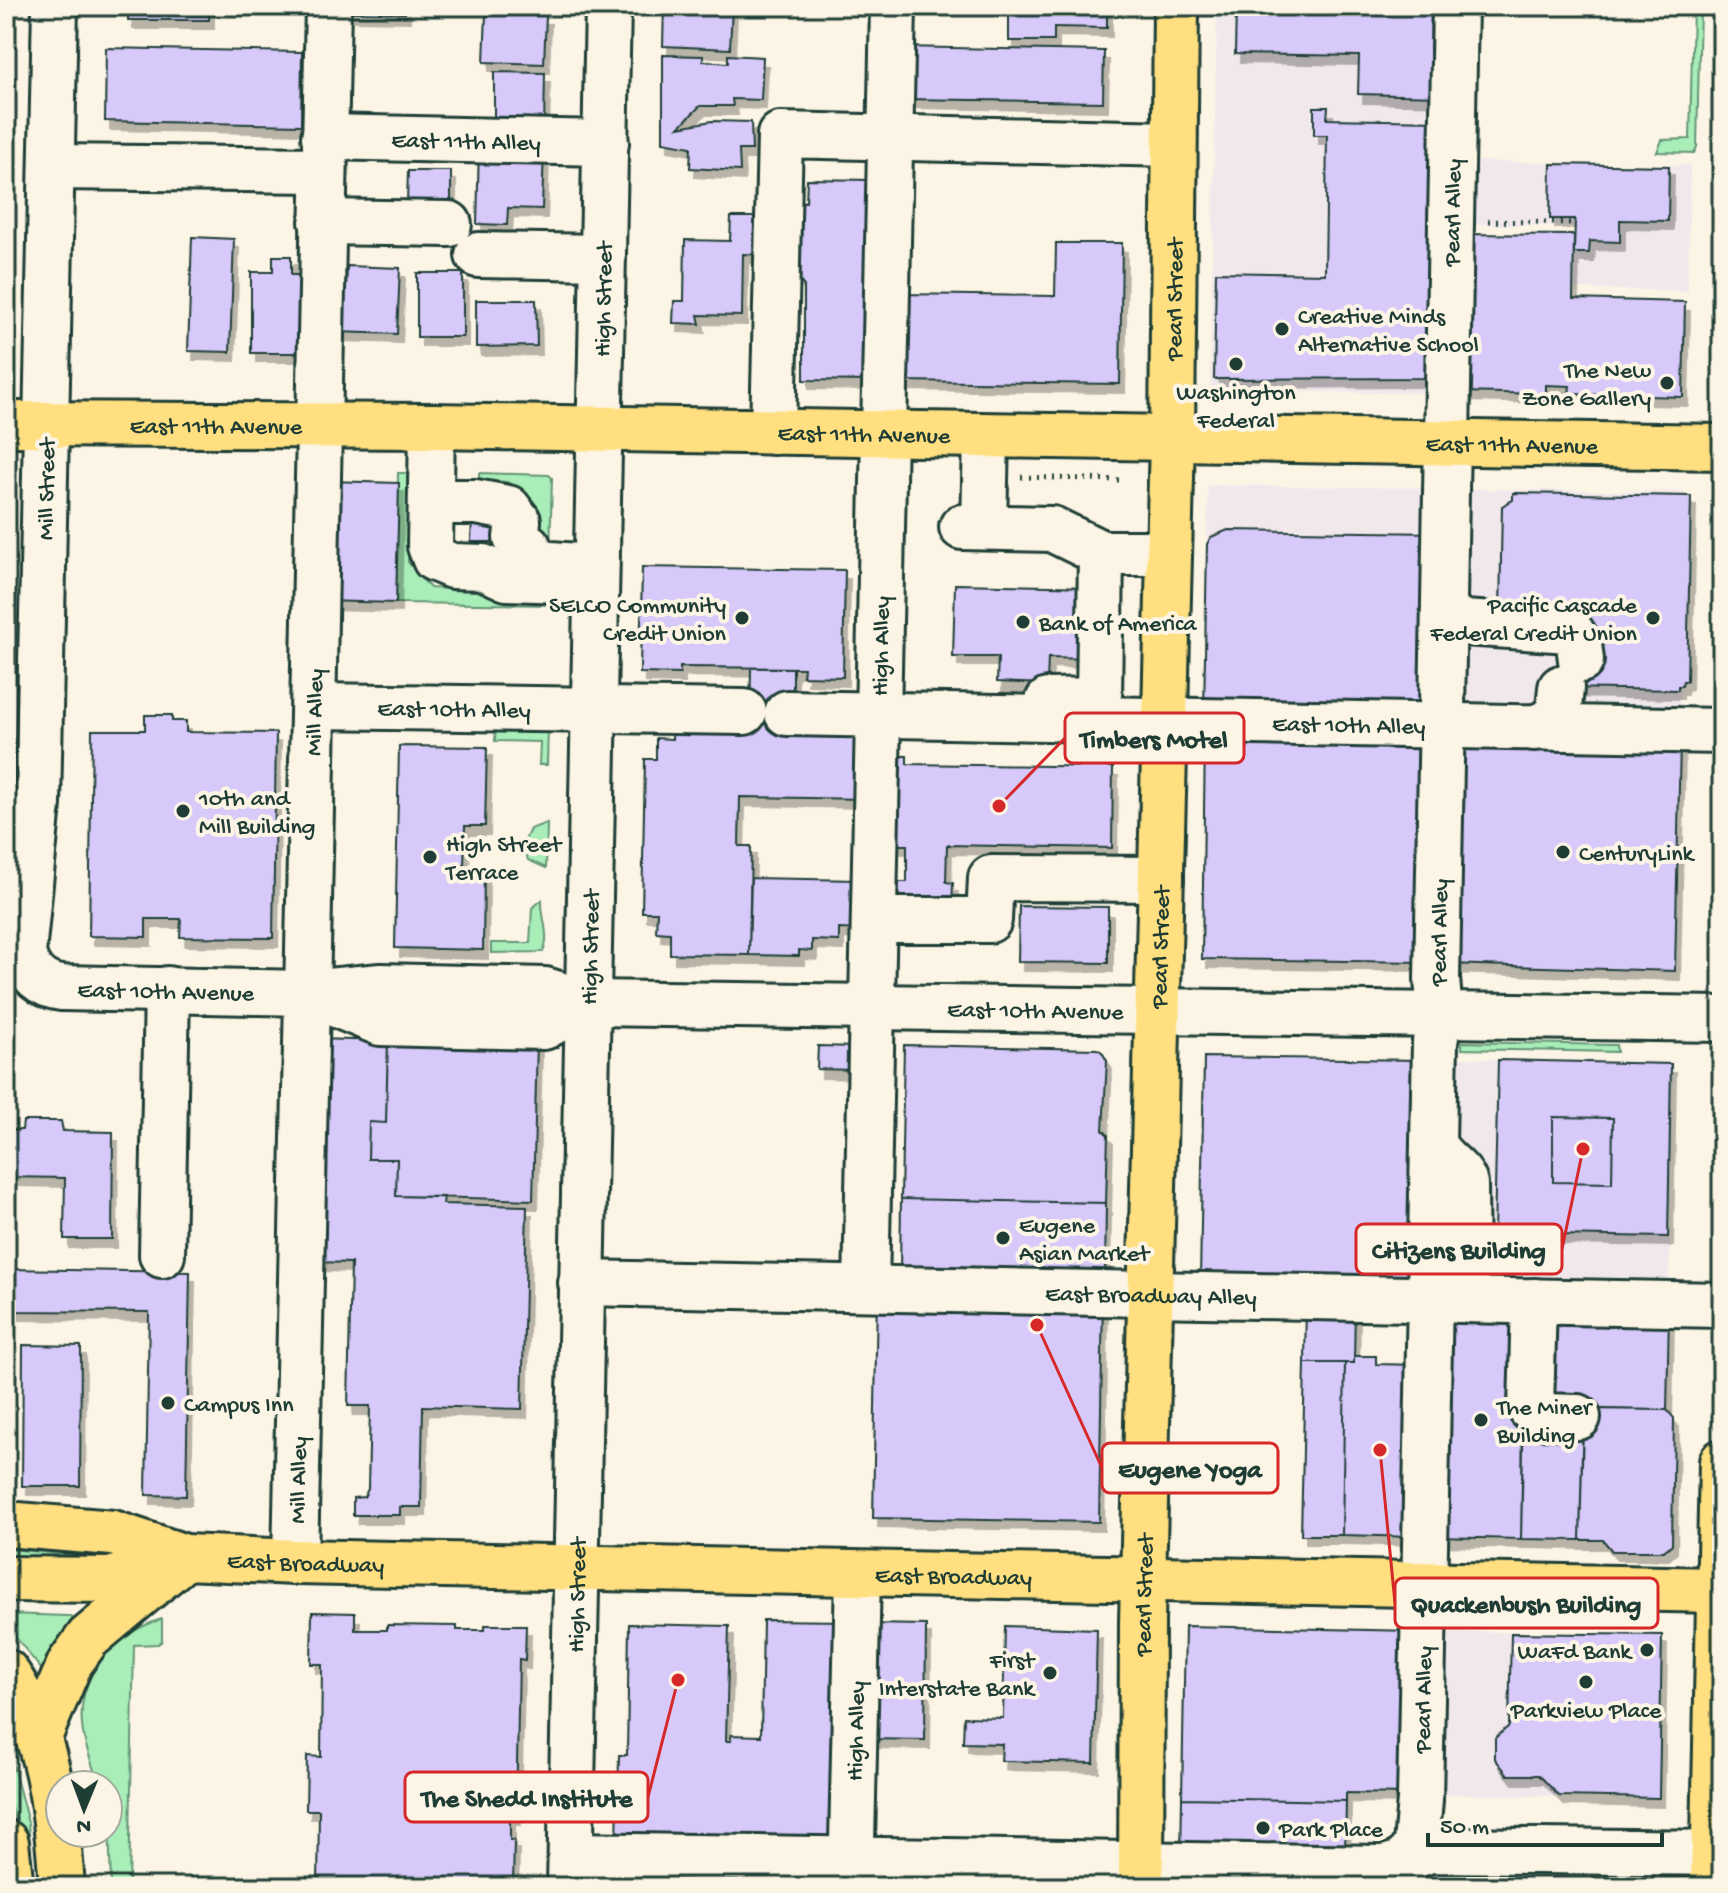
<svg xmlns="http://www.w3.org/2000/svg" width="1728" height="1893" viewBox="0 0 1728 1893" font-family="'Gochi Hand',sans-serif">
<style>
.built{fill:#f1e8ec}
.green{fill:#a9edb8;stroke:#649576;stroke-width:2}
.building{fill:#d8c9fb;stroke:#1f3d34;stroke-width:2;filter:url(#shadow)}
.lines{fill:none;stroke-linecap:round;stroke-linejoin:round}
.minor-casing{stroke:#1f3d34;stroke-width:50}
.major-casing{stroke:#1f3d34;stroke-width:50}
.path{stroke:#1f3d34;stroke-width:5;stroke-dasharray:2 6;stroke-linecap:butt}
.minor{stroke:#fcf5e5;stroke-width:44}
.major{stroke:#ffdf80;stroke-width:44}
.poi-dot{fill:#1f3d34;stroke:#fcf5e5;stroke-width:3}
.labels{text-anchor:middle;stroke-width:8;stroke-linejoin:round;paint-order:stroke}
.street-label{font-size:24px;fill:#1f3d34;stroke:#fcf5e5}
.poi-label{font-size:24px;fill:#1f3d34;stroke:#fcf5e5;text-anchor:start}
.leader{fill:none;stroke:#d62828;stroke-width:3}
.callout-dot{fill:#d62828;stroke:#fcf5e5;stroke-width:3}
.callout{fill:#fcf5e5;stroke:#d62828;stroke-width:3}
.callout-label{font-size:26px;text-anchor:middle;font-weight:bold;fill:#1f3d34}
</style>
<defs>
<filter id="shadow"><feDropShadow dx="5" dy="9" stdDeviation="0" flood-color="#0004"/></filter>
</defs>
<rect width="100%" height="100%" fill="#fcf5e5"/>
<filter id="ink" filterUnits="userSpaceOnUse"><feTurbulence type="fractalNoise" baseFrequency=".0125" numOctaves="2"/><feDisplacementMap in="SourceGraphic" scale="16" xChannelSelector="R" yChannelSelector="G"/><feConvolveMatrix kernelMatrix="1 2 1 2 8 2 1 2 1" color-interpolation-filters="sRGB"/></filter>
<g filter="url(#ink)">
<path class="built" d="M1217 6H1445L1438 394 1210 390Z
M1462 161 1690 165 1688 291 1574 289 1575 226 1461 224Z
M1208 485 1436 488 1432 716 1204 712Z
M1457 489 1684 492 1680 721 1452 717Z
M1445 1058 1673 1062 1669 1292 1441 1288Z
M1434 1631 1662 1635 1659 1798 1429 1794Z"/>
<path class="green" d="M1693 6H1700L1697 147 1694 153 1657 152 1662 140 1690 139Z
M398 473H409L408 562 430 588 549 593 550 605 396 603Z
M479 473 549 475 552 478 550 552 545 550 526 493 507 482 479 480Z
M496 725 548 727 547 765H539L540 742 495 741Z
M547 823 546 868 528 860 523 844 530 829Z
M542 900C541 918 551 936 543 952L491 953V943H530L532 908Z
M1462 1042 1616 1045 1617 1052 1462 1049Z
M6 1549 88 1556V1564L6 1565Z
M6 1614 68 1616 78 1621 52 1647 41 1669 6 1625Z
M162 1619V1641L158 1644 134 1645 129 1887H111L108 1785H98C94 1765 83 1745 82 1725 77 1674 116 1633 162 1619Z
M6 1740 28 1823 34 1887H23L16 1826 6 1791Z"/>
<path class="building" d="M128 6H209V20H128Z
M348 6H405V13L348 12Z
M664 6H732L730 49 663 46Z
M1009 6H1107V28L1054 27V41H1009Z
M1236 6H1431L1430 53H1440V96L1358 94 1359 56 1235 54Z
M486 14 546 15 544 64 484 62Z
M902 47 1104 51 1103 102 901 99Z
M106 48 302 52 301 125 105 121Z
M663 55 703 56V61L728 63V55L763 57 761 100 732 99 733 106H700L679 127 712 121 751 122 752 150H739L740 171 690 168 691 147 663 142Z
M494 72 545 73 544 130H494Z
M1314 107H1328L1327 119 1440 121 1437 378 1214 379 1216 272 1325 274 1327 135H1314Z
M479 147 544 149 542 209 508 208 507 225 477 224Z
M1551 164 1669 166 1668 221 1620 220V242L1590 241 1589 253H1574L1575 219H1550Z
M408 171H451V202H407Z
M807 179 872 180 869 381 804 380V286L791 271 794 201 806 202Z
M731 217H768L767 255 743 254 742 316 698 315 700 324 673 323 674 301H684L685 240 730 241Z
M1463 234 1574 235 1573 299 1685 302 1683 397 1569 394 1570 386 1546 385V394L1460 392Z
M192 237 234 239 230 352 188 351Z
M1056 243H1122L1120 384 899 381 900 294 1055 296Z
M273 256H291V275H299V353H251V272H273Z
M347 266 400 268 397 334 336 332 338 286 346 287Z
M417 273H463V337H417Z
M476 300H536L537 346 476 347Z
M327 481 399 483 396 603 323 601Z
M1513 493 1691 496 1687 681H1683L1682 686H1678V690L1560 688V661L1590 660V619L1506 618 1500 612 1502 506 1513 500Z
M472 517 495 518 494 542H471Z
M1228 530 1436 533 1421 716 1204 712 1207 544 1211 537Z
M642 567 845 570 843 677 803 676 804 668 680 667V674L640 673Z
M955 584 1093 587 1092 659 1048 658 1047 684 997 682 998 657H953Z
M751 668H793V719L750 718Z
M145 715H172V721H186V732L276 733 273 938 180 937 181 919H146V937L89 936 92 730H145Z
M673 717 868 720 867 799 740 797 739 846H751L749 955 670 954V933L656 932 657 912H642L645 759H656V738L672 739Z
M1452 736 1680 740 1675 971 1447 964Z
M1205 737 1425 740 1422 962 1202 959Z
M399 746 487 747 485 826H465L464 870 484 871 483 950 395 948Z
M887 756H907V764L1113 767 1112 848 947 845 946 882 953 883 952 909 898 908 899 882H907V845H885Z
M751 878 860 880V930L839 929V941L812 940V951L799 950V956L749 955Z
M1019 906 1108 907V963L1018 962Z
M388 1037 537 1041 533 1200 396 1196 397 1159H368L369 1122 386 1123Z
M315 1039 388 1041 386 1123 369 1122 368 1159H397L396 1196 444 1197 443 1204 527 1206 522 1409 423 1406 421 1507H400V1515H353V1498L364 1497 368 1489 370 1406H348L351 1263 316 1262Z
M904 1045 1097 1049 1102 1052 1107 1061 1103 1130 1108 1135 1106 1203 901 1199Z
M818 1046 856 1047 855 1070 817 1069Z
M1204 1057 1422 1060 1418 1284 1200 1280Z
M1498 1060 1671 1064 1668 1237 1494 1234Z
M1553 1117 1613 1118 1612 1183 1553 1182Z
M23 1121H61L63 1131 113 1132 112 1239H64L65 1178 6 1177V1130H22Z
M901 1199 1106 1203 1105 1277 900 1273Z
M6 1269 190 1272 186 1496 146 1495 149 1312 6 1311Z
M6 1269 190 1272 186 1496 146 1495 149 1312 6 1311Z
M877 1295 1103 1299 1099 1522 873 1518Z
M1306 1305 1355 1306 1354 1363H1305Z
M1440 1307 1526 1309 1521 1539 1436 1537Z
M1550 1309 1669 1312 1667 1410 1539 1408Z
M23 1345 81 1346 80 1486H22Z
M23 1345 81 1346 80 1486H22Z
M1354 1356H1376V1364L1419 1365 1416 1537 1342 1535 1345 1363H1354Z
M1305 1363H1345L1342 1535H1301Z
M1583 1409 1667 1410 1674 1418 1672 1544 1664 1551H1612L1603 1540H1580Z
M1523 1423 1583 1425 1580 1540 1521 1539Z
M312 1612 355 1613V1630H387V1625L457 1626V1630H485V1625H526L525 1660 519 1659 516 1816H510V1840H514L513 1887H318L319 1810H306L307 1756 321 1757 322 1664H311Z
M763 1620 848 1621 843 1850 617 1845 619 1755H627L629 1624 729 1626 726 1741H731V1735L761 1736Z
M868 1624 926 1625 925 1740 867 1739Z
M1005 1626 1097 1629 1094 1763 1001 1761 1002 1744 963 1743 964 1717 1003 1718Z
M1185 1626 1414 1631 1410 1794 1346 1793V1801L1182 1798Z
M1511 1633 1662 1635 1659 1798 1559 1796 1539 1775H1508L1495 1759V1738L1509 1726Z
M1182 1798 1346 1801 1345 1857 1181 1855Z"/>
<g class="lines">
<defs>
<g id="minor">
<path id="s1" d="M55 6 38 804 23 953C28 974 42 986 62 988L307 993 381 986 545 990 588 1003 1722 1019"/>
<path id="s2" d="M324 137 606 143"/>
<path d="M52 167 323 170"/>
<path d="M322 222 449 224"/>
<path d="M478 255 603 257"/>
<path d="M432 426 430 546 435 559 452 566 483 567 507 578 596 581"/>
<path d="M773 432 780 135 1174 144"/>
<path d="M432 502H476L508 508 518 521 516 538 528 546 537 563 578 566"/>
<path d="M962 527 1052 529 1101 553H1169"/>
<path d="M984 527 986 436"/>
<path d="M1444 604 1451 616 1464 623 1570 630 1579 644 1581 660"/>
<path d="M1048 701 1099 700 1101 553"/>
<path id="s3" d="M314 706 744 712"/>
<path id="s4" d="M787 713 1722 731"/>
<path d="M1534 728 1558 718 1561 688"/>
<path d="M874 920H989L991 878 1161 879"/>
<path d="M310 994 380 1023 544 1027 588 1003"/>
<path d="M1433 1143C1440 1161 1461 1168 1465 1184L1466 1274 1456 1298"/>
<path d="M162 1255 167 989"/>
<path id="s5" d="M581 1283 1722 1305"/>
<path id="s6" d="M866 1288 893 6"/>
<path d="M1534 1301 1531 1409 1540 1416 1578 1417"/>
<path id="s7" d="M295 1562 328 6"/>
<path d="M571 1855 1381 1868C1401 1867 1413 1853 1432 1850L1722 1853"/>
<path id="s8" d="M570 1887 608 6"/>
<path id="s9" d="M851 1887 858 1574"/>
<path id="s10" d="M1398 1887 1400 1871 1416 1844 1420 1800 1435 1042 1440 1014 1437 979 1455 6"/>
</g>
<g id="major">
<path id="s11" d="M6 424 432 426 1722 447"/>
<path id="s12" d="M6 1524 113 1533 185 1557 295 1562 1719 1590"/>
<path d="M6 1579 110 1580 163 1564"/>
<path d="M6 1672C49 1734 57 1813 62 1887"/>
<path d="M39 1737 70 1663 88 1638 185 1557"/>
<path d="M6 1843 11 1887"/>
<path id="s13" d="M1141 1887 1142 1622 1172 438 1176 6"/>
<path d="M1713 1887 1722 1462"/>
</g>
</defs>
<use href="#minor" class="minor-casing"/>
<use href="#major" class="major-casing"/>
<path class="path" d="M1488 221 1575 223
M1021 477 1119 480"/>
<use href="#minor" class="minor"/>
<use href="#major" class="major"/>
</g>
</g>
<g class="poi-dot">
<circle cx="1282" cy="329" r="8"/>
<circle cx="1236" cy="364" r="8"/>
<circle cx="1667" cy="383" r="8"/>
<circle cx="742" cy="618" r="8"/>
<circle cx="1653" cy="618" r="8"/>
<circle cx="1023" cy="622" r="8"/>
<circle cx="183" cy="811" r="8"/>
<circle cx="1563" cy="852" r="8"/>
<circle cx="430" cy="857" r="8"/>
<circle cx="1003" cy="1238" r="8"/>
<circle cx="168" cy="1403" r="8"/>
<circle cx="1481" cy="1420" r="8"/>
<circle cx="1647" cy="1650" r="8"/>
<circle cx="1050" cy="1673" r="8"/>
<circle cx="1586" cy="1682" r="8"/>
<circle cx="1263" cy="1828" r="8"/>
</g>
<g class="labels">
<g class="street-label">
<text dy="8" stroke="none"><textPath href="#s2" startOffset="142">East 11th Alley</textPath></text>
<text dy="8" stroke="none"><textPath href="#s10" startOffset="1680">Pearl Alley</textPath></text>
<text dy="8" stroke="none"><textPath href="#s8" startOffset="1588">High Street</textPath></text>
<text dy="8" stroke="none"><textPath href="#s13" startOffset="1588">Pearl Street</textPath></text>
<text dy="8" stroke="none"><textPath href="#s11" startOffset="210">East 11th Avenue</textPath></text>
<text dy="8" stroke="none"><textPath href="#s11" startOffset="858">East 11th Avenue</textPath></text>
<text dy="8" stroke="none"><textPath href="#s11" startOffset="1506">East 11th Avenue</textPath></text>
<text transform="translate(45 489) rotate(-89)" y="8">Mill Street</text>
<text dy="8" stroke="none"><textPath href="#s6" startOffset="642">High Alley</textPath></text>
<text dy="8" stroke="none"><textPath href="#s3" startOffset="140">East 10th Alley</textPath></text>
<text dy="8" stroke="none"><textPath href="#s7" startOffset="850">Mill Alley</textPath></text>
<text dy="8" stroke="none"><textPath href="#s4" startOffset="562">East 10th Alley</textPath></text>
<text dy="8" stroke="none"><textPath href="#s10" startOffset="960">Pearl Alley</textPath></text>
<text dy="8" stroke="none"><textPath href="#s8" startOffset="940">High Street</textPath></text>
<text dy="8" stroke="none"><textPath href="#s13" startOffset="940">Pearl Street</textPath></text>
<text dy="8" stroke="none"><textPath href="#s1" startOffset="1108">East 10th Avenue</textPath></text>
<text dy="8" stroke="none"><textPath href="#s1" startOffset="1980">East 10th Avenue</textPath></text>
<text dy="8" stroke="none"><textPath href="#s5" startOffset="570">East Broadway Alley</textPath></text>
<text dy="8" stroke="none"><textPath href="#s7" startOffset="82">Mill Alley</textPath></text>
<text dy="8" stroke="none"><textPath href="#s12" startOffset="304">East Broadway</textPath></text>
<text dy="8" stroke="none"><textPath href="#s12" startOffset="952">East Broadway</textPath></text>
<text dy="8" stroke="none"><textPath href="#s8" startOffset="292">High Street</textPath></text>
<text dy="8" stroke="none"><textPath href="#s13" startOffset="292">Pearl Street</textPath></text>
<text dy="8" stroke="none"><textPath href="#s10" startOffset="192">Pearl Alley</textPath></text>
<text dy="8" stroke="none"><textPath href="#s9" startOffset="156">High Alley</textPath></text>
</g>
<g class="poi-label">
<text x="1298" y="323">Creative Minds<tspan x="1298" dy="28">Alternative School</tspan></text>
<text x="1651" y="377" text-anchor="end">The New<tspan x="1651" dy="28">Zone Gallery</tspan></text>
<text x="1236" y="399" text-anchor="middle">Washington<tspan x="1236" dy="28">Federal</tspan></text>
<text x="726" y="612" text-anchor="end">SELCO Community<tspan x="726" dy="28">Credit Union</tspan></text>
<text x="1637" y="612" text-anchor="end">Pacific Cascade<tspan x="1637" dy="28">Federal Credit Union</tspan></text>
<text x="1039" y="630">Bank of America</text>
<text x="199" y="805">10th and<tspan x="199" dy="28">Mill Building</tspan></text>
<text x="446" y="851">High Street<tspan x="446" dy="28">Terrace</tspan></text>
<text x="1579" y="860">CenturyLink</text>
<text x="1019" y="1232">Eugene<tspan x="1019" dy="28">Asian Market</tspan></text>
<text x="184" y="1411">Campus Inn</text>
<text x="1497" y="1414">The Miner<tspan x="1497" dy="28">Building</tspan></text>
<text x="1631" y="1658" text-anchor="end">WaFd Bank</text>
<text x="1034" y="1667" text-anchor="end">First<tspan x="1034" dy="28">Interstate Bank</tspan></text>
<text x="1586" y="1717" text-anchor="middle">Parkview Place</text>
<text x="1279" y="1836">Park Place</text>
</g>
</g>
<path class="leader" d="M999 806L1065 738M1583 1149L1562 1249M1037 1325L1102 1468M1380 1450L1395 1603M678 1680L648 1797"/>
<g class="callout-dot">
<circle cx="999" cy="806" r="8"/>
<circle cx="1583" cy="1149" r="8"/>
<circle cx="1037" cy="1325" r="8"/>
<circle cx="1380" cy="1450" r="8"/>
<circle cx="678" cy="1680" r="8"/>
</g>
<g class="callout">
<rect x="1065" y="713" width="179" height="50" rx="8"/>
<rect x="1356" y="1224" width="206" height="50" rx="8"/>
<rect x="1102" y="1443" width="176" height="50" rx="8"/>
<rect x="1395" y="1578" width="263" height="50" rx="8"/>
<rect x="405" y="1772" width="243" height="50" rx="8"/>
</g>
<g class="callout-label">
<text x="1154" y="747">Timbers Motel</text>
<text x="1459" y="1258">Citizens Building</text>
<text x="1190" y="1477">Eugene Yoga</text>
<text x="1526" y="1612">Quackenbush Building</text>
<text x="527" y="1806">The Shedd Institute</text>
</g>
<rect width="1728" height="1893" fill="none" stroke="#fcf5e5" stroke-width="32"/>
<rect x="16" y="16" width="1696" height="1861" fill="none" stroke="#1f3d34" stroke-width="3" filter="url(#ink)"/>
<g transform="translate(84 1809) rotate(181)"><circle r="38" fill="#fcf5e5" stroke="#a4ab9e" stroke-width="2"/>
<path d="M0-6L14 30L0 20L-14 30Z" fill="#1f3d34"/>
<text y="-12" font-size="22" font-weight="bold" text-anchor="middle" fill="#1f3d34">N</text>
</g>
<path d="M1428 1833v12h234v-12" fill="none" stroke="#1f3d34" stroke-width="4"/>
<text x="1440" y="1833" font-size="24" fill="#1f3d34" stroke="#fcf5e5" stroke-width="6" paint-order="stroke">50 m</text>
</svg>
